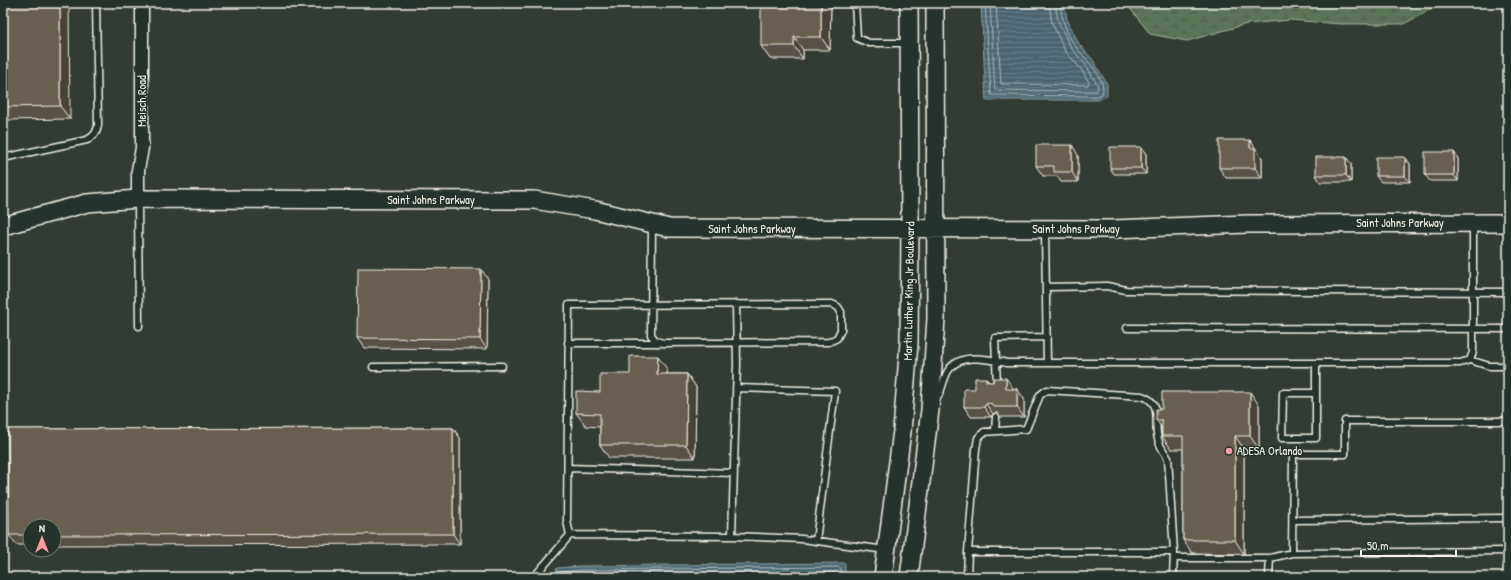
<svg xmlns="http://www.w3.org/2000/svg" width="1511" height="580" viewBox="0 0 1511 580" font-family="'Patrick Hand',sans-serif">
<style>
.wetland{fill:url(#wetland-marsh);stroke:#a8b2a0}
.water{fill:url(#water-rules);stroke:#8e9ea0}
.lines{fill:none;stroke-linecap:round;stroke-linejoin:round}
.shore{stroke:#b0b9b8;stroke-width:1}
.lane-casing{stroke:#f4f1e8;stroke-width:9}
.street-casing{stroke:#f4f1e8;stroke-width:15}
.secondary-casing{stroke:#f4f1e8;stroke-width:20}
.lane{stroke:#26332d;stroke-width:6}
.street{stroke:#26332d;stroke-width:12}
.secondary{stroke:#26332d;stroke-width:17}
.wall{fill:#595146;stroke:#f4f1e8}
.shaded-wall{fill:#484239;stroke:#f4f1e8}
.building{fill:#675e51;stroke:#f4f1e8}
.poi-dot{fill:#ff9aa2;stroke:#26332d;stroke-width:1.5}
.labels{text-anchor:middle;stroke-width:3;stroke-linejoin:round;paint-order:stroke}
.street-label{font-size:12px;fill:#f4f1e8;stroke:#26332d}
.poi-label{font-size:12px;fill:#f4f1e8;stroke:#26332d;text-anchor:start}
</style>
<defs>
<pattern id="wetland-marsh" width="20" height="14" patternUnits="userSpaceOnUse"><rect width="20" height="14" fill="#5c7459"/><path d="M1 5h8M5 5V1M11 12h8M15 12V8" fill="none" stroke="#525c4f"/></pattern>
<pattern id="water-rules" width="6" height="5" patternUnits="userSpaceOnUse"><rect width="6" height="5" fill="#4a6670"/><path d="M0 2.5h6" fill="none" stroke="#657c84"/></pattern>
</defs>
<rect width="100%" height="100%" fill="#333c34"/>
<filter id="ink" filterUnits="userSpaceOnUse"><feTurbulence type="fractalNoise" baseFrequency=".025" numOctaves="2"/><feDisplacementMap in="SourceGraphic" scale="8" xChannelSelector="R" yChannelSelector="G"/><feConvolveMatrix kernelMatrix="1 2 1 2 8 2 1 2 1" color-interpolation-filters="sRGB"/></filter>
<g filter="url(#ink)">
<path class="wetland" d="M1126 3H1442L1404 24H1341L1290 20 1247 24 1187 41 1150 34Z"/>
<path class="water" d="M981 3H1064L1067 19 1079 44 1093 60 1107 84V96L1098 100H986Z
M845 563V577H554L557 568 581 566Z"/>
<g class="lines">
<path class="shore" d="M985 3 991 95 1097 96 1102 94C1108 79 1084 58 1076 47 1067 35 1061 18 1060 3
M990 3 995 90 1097 91 1098 86 1086 65 1071 48 1058 21 1055 3
M996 3 1001 84 1088 85 1089 82 1081 69 1065 51 1052 23 1049 3
M558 577 561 572 582 570 839 567 841 569V577
M564 577 582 575 834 573 836 574V577"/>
<defs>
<path id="lane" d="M855 3 857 38 869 43H908
M3 158 87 140C94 136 97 133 98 125L96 3
M138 201 139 326
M652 226 651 335 656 341 663 343 829 342 837 338 841 330V312L838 307 832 304 569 305 567 521 570 535 732 536 737 364 736 304
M1045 231 1047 363
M1046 287 1107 286 1126 290 1508 292
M1127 328 1508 329
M568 343H659
M1470 360 1489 366H1508
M1316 363V438H1282L1283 393H1316
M373 367 502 366
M997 385 995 338 1047 337
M736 388 835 391 816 541
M936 400C942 391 942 384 946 375 956 351 988 359 1007 363H1460L1470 360 1473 352V224
M1508 421H1345V454H1293L1292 553 1508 551
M995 431 996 417
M568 468 734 473
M1293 520 1508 518
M732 536 802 539 886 550
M968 552 976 449 978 438 984 432 1026 429 1040 395 1047 390 1142 396C1164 403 1153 422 1158 439 1160 447 1164 452 1168 458L1174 552
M1174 558H1270
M534 577 570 535
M967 577 968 552H1174L1173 577
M1269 577 1270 558 1292 553"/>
<path id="street" d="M138 199V170L142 148V3"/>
<path id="secondary" d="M3 226 87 203 138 199 534 200 595 210 669 228 1112 229 1248 224 1508 223
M883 577 902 431 909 343 910 229 909 3
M909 577 930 410 936 318 935 3"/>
</defs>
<use href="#lane" class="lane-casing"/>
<use href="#street" class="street-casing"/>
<use href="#secondary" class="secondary-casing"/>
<use href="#lane" class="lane"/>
<use href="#street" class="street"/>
<use href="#secondary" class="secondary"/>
</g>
<path class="wall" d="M3 3 70 119 3 120Z
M831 3 830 50H803V59H770L761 46Z
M1250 140 1262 158V178H1226L1219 168Z
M1141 147 1146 154V174H1114L1110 168Z
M1454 152 1458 159V181H1430L1425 175Z
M1078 155V182H1061L1057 176H1043L1036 166Z
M1346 157 1351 164V182H1320L1316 175Z
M1405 157 1410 164V182H1381L1376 176Z
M488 279 487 349 364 348 357 338Z
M667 369V374H687L696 387 695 458H609L600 445V427L586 426 576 413 600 392 630 374Z
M986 378 988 381 990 382 1013 388V389H1017L1024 399V417H1000L998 413H996L993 414 991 417H971L964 407 975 389Z
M1259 405V449H1244V554L1192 553 1183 540V449H1171L1162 436V428L1156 420Z
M453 428 460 438V544L54 545V526H30V545H16L9 535 8 429Z"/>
<path class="shaded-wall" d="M60 3H69L70 119 60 106Z
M821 3H831L830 50 821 37Z
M794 37 803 50V59L794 46Z
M1250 140 1262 158V178L1255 168 1250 148Z
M1072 145 1078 155V182L1072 172Z
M1141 147 1146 154V174L1141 168Z
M1454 152 1458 159V181L1454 175Z
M1346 157 1351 164V182L1346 175Z
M1405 157 1410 164V182L1405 176Z
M481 269 488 279 487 349 480 339Z
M658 356 667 369V387L657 374Z
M687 374 696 387 695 458 686 445Z
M1006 378 1013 388V399L1006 389Z
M1017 389 1024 399V417L1017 407Z
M1250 392 1259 405V449L1250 436Z
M986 404 993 414 991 417 984 407Z
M453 428 460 438V544L453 534Z
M1235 436 1244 449V554L1235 540Z"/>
<path class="building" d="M3 3H60V106L3 107Z
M761 3H821V37H794V46H761Z
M1219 140H1250V148H1255V168H1219Z
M1036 145H1072V172H1054V166H1036Z
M1110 147H1141V168H1110Z
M1425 152H1454V175H1425Z
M1316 157H1346V175H1316Z
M1376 157H1405V176H1376Z
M358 268 481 269 480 339 357 338Z
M630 356H658L657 374H687L686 445H600V414L576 413V391L600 392V374H630Z
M975 378H986V381L990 382H993L994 378H1006V389H1017V407H993L992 404 989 403 986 404 984 407H964V389H975Z
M1162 392H1250V436H1235V540H1183V436H1162V420H1156V409H1162Z
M453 428V534L54 535V526H30V535H9L8 429Z"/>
</g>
<circle class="poi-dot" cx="1229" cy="451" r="4"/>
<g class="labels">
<g class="street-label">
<text transform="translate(142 101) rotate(-90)" y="4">Meisch Road</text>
<text x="431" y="204">Saint Johns Parkway</text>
<text x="1400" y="227">Saint Johns Parkway</text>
<text x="752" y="233">Saint Johns Parkway</text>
<text x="1076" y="233">Saint Johns Parkway</text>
<text transform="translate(909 291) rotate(-89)" y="4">Martin Luther King Jr Boulevard</text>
</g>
<g class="poi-label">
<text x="1237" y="455">ADESA Orlando</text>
</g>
</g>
<rect width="1511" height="580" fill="none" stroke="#26332d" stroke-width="16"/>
<rect x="8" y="8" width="1495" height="564" fill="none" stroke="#f4f1e8" stroke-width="1.5" filter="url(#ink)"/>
<g transform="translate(42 538)"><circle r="19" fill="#26332d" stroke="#787f78"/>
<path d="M0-3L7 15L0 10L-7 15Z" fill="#ff9aa2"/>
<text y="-6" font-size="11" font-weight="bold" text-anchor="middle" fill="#f4f1e8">N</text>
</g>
<path d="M1361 550v6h95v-6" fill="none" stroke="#f4f1e8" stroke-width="2"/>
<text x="1367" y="550" font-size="12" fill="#f4f1e8" stroke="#26332d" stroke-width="3" paint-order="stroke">50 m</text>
</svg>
